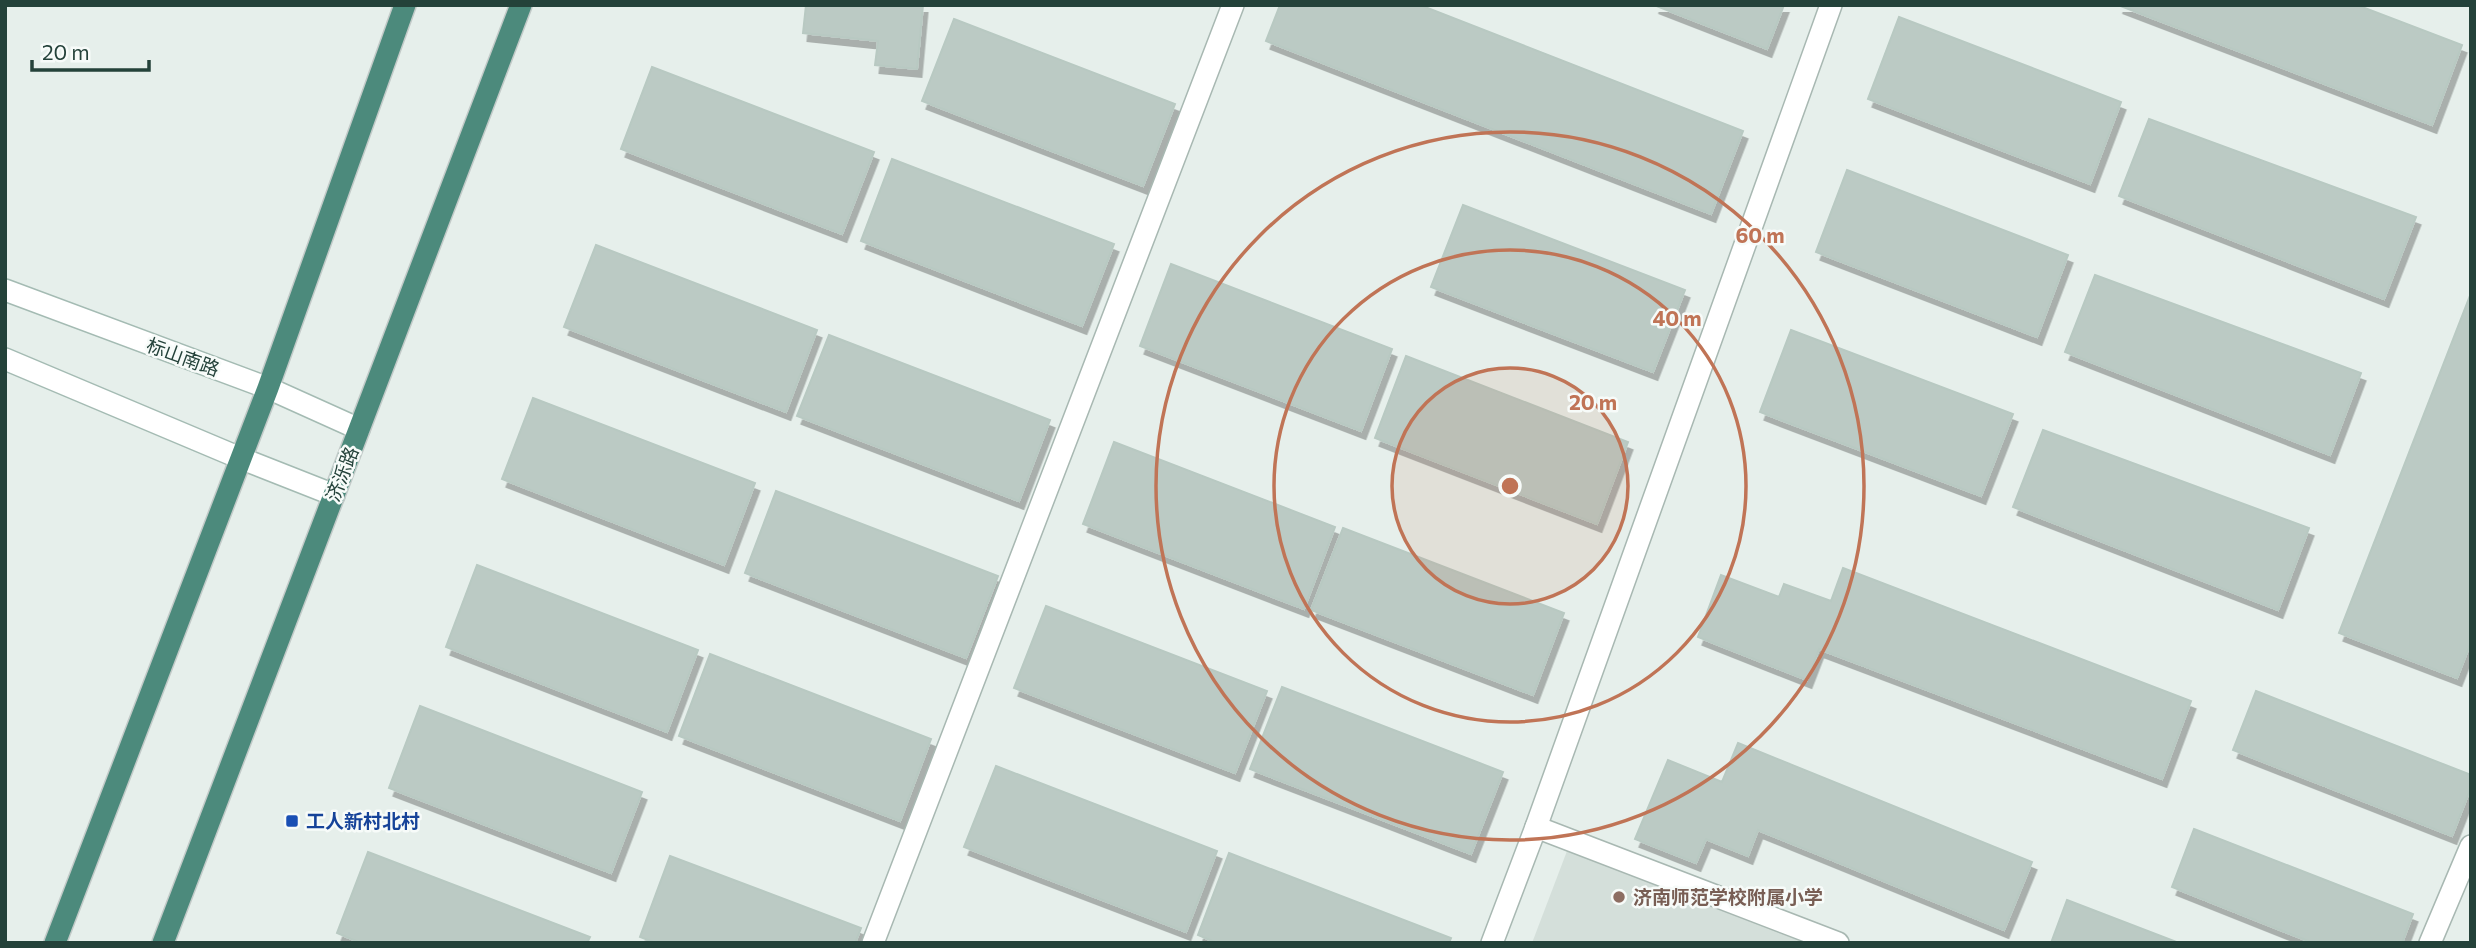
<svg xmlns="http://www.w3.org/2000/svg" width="2476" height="948" viewBox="0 0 2476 948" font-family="Commissioner,'Noto Sans SC',sans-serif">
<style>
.built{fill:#d4dfda}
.building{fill:#bbcac4;stroke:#b8c9c2;stroke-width:2;filter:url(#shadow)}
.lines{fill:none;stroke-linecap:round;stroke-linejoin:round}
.minor-casing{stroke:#a8b8b2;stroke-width:24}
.tertiary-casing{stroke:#a8b8b2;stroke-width:24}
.secondary-casing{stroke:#a4bbb3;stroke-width:24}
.trunk-casing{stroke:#c2cac8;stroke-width:24}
.minor{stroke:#fff;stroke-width:21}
.tertiary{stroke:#fff;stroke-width:21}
.secondary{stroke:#fff;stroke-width:21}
.trunk{stroke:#4c8a7c;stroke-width:21}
.ring{fill:none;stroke:#c07456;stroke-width:3.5}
.transit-dot{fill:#1a4fb4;stroke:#f7fbf9;stroke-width:2.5}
.education-dot{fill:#8d6e63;stroke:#f7fbf9;stroke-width:2.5}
.labels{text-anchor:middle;stroke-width:5;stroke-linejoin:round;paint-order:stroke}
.street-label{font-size:19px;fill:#24423a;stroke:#f7fbf9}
.transit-label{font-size:19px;font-weight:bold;fill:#164399;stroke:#f7fbf9;text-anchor:start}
.education-label{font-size:19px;font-weight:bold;fill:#785e54;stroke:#f7fbf9;text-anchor:start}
.centre{fill:#c07456;stroke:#f7fbf9;stroke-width:3.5}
.ring-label{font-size:21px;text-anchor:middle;font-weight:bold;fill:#c07456;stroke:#f7fbf9;stroke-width:5;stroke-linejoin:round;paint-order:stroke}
</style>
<defs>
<filter id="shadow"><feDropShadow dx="4.5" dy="8" stdDeviation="0" flood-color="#0004"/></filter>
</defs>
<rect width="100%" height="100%" fill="#e6efeb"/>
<path class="built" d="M1567 851 1809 943H1532Z"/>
<path class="building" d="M806 5H923L917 69 875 65 878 41 803 33Z
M1280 5H1420L1743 131 1711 214 1266 41Z
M1654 5H1784L1767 49Z
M2118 5H2357L2462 45 2432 125Z
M1899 17 2121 102 2090 184 1868 99Z
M954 19 1175 104 1143 186 922 101Z
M652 67 874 152 842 234 621 149Z
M2149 119 2416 217 2384 299 2119 196Z
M892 159 1114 244 1082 326 861 241Z
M1847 170 2068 255 2037 337 1816 252Z
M1463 205 1685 290 1653 372 1431 287Z
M596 245 817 330 786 412 564 327Z
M1171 264 1392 349 1361 431 1140 346Z
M2095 275 2361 373 2330 455 2065 352Z
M2471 293V642L2457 678 2339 633Z
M1791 330 2013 414 1981 496 1760 412Z
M829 335 1050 420 1019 501 797 416Z
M1406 356 1628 442 1597 524 1375 438Z
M533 398 755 483 724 565 502 479Z
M2043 430 2309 528 2278 610 2013 507Z
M1114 442 1335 527 1304 609 1083 524Z
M776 491 998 576 966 658 745 573Z
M1343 528 1564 613 1533 695 1311 610Z
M477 565 698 650 667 732 446 647Z
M1843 568 2191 701 2162 779 1819 649 1807 680 1698 637 1721 575 1779 597 1784 584 1831 601Z
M1046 606 1267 691 1235 773 1014 688Z
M710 654 931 739 900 821 679 736Z
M1282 687 1503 772 1471 854 1250 769Z
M2256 691 2471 775V787L2452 836 2233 750Z
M420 706 642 792 611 873 389 788Z
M1738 743 2032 862 2004 930 1758 830 1748 856 1706 839 1696 863 1635 839 1668 760 1722 782Z
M996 766 1217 851 1186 932 964 847Z
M2194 829 2413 914 2402 943H2313L2172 887Z
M368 852 590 937 587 943H361L337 933Z
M1229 853 1451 938 1449 943H1217L1198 935Z
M670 856 861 928 855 943H656L640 937Z
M2067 900 2179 943H2051Z"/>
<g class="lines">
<defs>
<path id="minor" d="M1536 827 1838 943"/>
<path id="tertiary" d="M873 943 1233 5
M1492 943 1536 827 1831 5
M2430 943 2471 846"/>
<path id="secondary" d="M5 290 268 388 359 429
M5 359 240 458 334 495"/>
<path id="trunk" d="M55 943 268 388 405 5
M163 943 521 5"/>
</defs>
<use href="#minor" class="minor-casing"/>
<use href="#tertiary" class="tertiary-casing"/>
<use href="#secondary" class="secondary-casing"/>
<use href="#trunk" class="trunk-casing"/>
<use href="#minor" class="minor"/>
<use href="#tertiary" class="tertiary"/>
<use href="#secondary" class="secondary"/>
<use href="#trunk" class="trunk"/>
</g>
<circle cx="1510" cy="486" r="118" fill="#c07456" fill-opacity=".12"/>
<g class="ring">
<circle cx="1510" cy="486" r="118"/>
<circle cx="1510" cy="486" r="236"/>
<circle cx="1510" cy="486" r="354"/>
</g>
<rect class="transit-dot" x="285" y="814" width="14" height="14" rx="3.5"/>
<circle class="education-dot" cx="1619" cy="897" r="7"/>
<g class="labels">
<g class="street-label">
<text transform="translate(183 357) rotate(20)" y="7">标山南路</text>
<text transform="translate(342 474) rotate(-69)" y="7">济泺路</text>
</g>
<g class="transit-label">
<text x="306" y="828">工人新村北村</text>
</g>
<g class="education-label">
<text x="1633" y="904">济南师范学校附属小学</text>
</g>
</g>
<circle cx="1510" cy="486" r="10" class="centre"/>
<g class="ring-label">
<text x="1760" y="243">60 m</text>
<text x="1677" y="326">40 m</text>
<text x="1593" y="410">20 m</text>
</g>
<rect width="2476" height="948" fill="none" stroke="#24423a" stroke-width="14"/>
<path d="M32 60v10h117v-10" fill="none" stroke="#24423a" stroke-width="3.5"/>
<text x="42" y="60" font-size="21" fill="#24423a" stroke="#f7fbf9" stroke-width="5" paint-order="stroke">20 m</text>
</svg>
